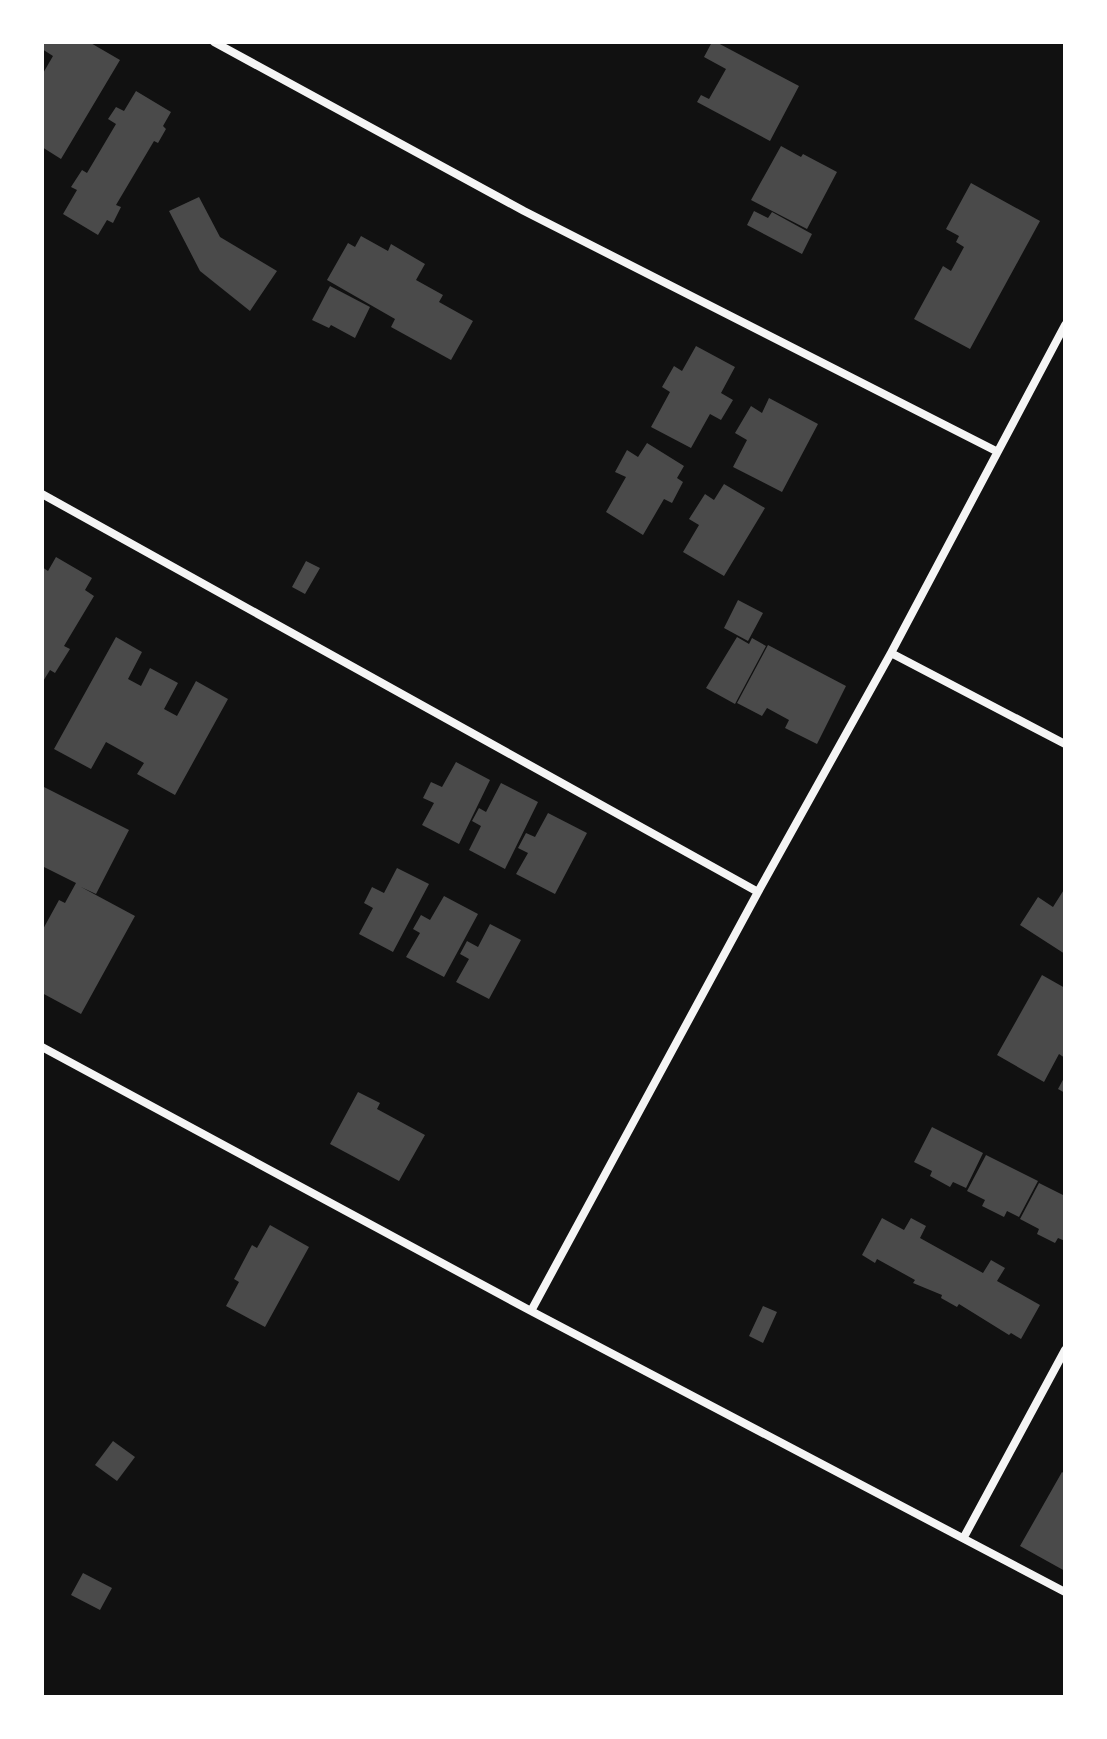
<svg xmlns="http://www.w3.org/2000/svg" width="1107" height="1739" viewBox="0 0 1107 1739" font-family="'Crimson Pro',serif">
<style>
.building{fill:#4a4a4a}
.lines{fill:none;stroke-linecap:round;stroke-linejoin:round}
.minor{stroke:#f5f5f5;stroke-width:8}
</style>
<rect width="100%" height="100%" fill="#111"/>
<path class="building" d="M42 42H89L120 60 61 159 42 147V75L53 56 42 49Z
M712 42H716L799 86 770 141 697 102 701 95 709 99 726 69 704 57Z
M136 91 171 112 163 126 166 129 158 143 154 141 116 205 121 207 113 223 107 220 98 235 63 214 77 190 71 187 82 170 87 173 116 124 108 119 116 107 124 111Z
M781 146 801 157 803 154 837 172 807 229 751 200Z
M971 183 1040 221 970 349 914 319 943 266 951 271 964 247 956 242 959 236 946 229Z
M199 197 220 237 277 271 250 311 200 271 169 211Z
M754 211 768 218 772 212 812 234 802 254 747 225Z
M361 236 388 251 391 244 425 264 416 280 443 295 439 302 473 321 451 360 391 327 395 319 327 280 348 243 355 247Z
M330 286 370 307 355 338 331 325 329 328 312 320Z
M696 346 735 367 721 393 733 400 721 420 710 414 691 448 651 427 670 392 662 387 674 366 682 371Z
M769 398 818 424 782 492 733 467 747 440 735 433 751 406 762 413Z
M647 443 684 466 677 478 683 482 672 503 664 499 643 535 606 512 626 477 615 472 627 450 638 457Z
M724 484 765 508 724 576 683 552 699 525 689 519 705 494 714 500Z
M56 557 92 578 85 590 94 596 64 646 70 649 55 673 50 670 42 683V567L48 571Z
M306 561 320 568 305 594 292 587Z
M738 600 763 613 748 641 724 628Z
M116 637 142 652 128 679 141 686 150 668 178 683 164 709 177 716 196 681 228 699 175 795 137 774 144 763 106 742 91 769 54 749Z
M737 637 749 644 752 638 766 646 735 704 706 688Z
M768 645 846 686 817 744 785 728 789 720 767 708 762 716 737 703Z
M456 762 490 780 459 844 422 825 434 803 423 798 431 782 442 787Z
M501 783 538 802 505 869 469 850 481 826 472 821 479 808 486 812Z
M42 786 129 830 96 894 81 887 135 916 81 1014 42 993V931L59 900 65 903 76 883 42 866Z
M548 813 587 833 555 894 516 874 528 853 518 848 526 833 535 837Z
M397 868 429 884 393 952 359 934 373 908 364 903 372 887 384 893Z
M1065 888V954L1020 925 1038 897 1053 907Z
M444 896 478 914 444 977 406 957 420 933 413 929 421 915 430 920Z
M490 924 521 940 489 999 456 982 469 959 460 954 467 941 478 947Z
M1042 975 1065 988V1058L1059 1054 1044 1082 997 1055Z
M1065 1076V1093L1058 1089Z
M358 1092 380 1103 377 1109 425 1135 399 1181 330 1144Z
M932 1127 983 1153 966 1188 953 1182 950 1187 930 1176 932 1171 914 1162Z
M986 1155 1038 1181 1019 1217 1007 1211 1004 1217 982 1206 985 1200 967 1191Z
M1039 1183 1065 1196V1241L1058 1238 1055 1243 1037 1234 1039 1229 1020 1219Z
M882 1218 904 1230 911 1218 926 1226 920 1238 983 1273 991 1260 1005 1268 997 1281 1040 1305 1021 1339 1011 1333 1009 1335 959 1304 957 1307 941 1298 942 1295 913 1283 915 1280 877 1259 875 1263 862 1255Z
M270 1225 309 1247 265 1327 226 1306 239 1282 234 1279 252 1245 257 1248Z
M763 1306 777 1312 763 1343 749 1336Z
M113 1441 135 1457 117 1481 95 1465Z
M1062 1472 1065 1474V1571L1020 1546Z
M83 1573 112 1588 100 1610 71 1595Z"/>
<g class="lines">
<path class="minor" d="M214 42 524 211 996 451
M42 494 758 892
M891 653 1065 744
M42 1047 531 1311 1065 1592
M531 1311 758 892 891 653 1065 325
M964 1537 1065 1350"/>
</g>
<rect width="1107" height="1739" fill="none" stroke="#ffffff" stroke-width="88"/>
</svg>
